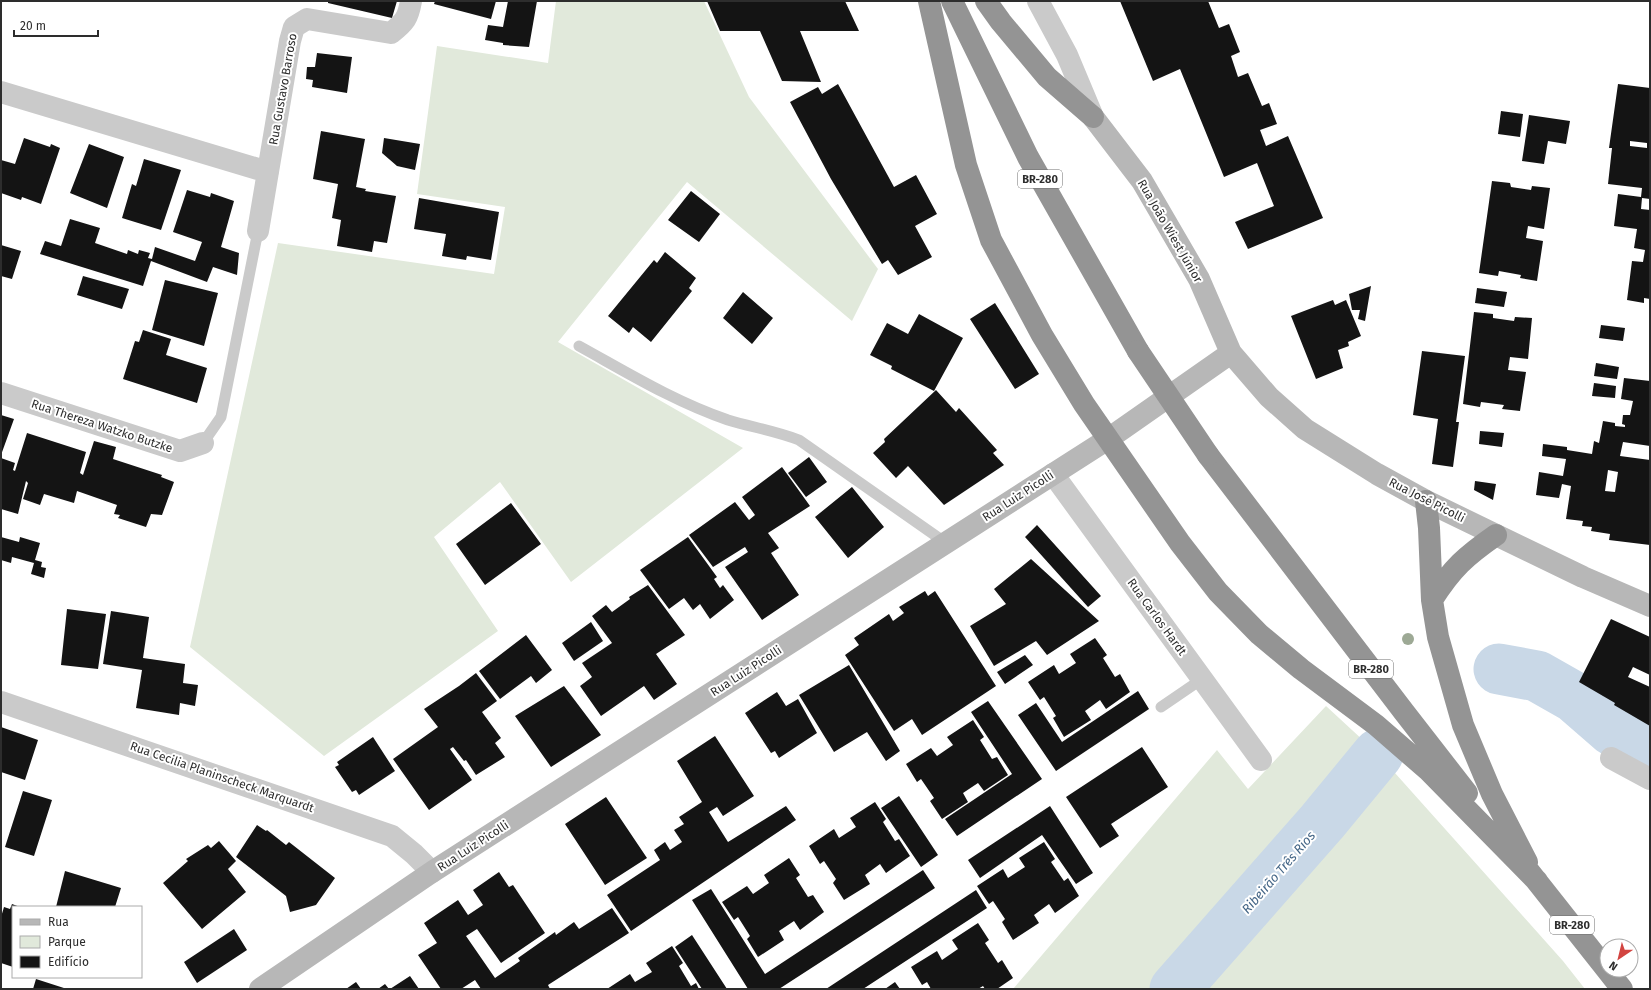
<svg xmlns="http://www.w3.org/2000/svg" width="1651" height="990" viewBox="0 0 1651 990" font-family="'Fira Sans',sans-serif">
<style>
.green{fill:#e1e9db}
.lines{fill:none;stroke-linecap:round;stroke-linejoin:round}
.river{stroke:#c9d8e7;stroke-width:51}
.building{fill:#141414;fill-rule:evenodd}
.lane{stroke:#cacaca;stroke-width:11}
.street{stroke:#cacaca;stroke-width:22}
.secondary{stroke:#b7b7b7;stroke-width:22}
.highway{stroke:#949494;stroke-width:22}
.highway-bridge{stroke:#949494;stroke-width:22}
.tree{fill:#9da995}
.labels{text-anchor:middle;stroke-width:4;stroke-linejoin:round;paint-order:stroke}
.shield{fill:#fff;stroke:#6c6c6c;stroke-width:1}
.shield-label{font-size:11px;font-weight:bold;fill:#2d2d2d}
.street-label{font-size:12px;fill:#2d2d2d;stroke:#fff}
.water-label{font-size:13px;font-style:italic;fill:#436586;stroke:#fff}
</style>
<rect width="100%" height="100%" fill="#fff"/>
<path class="green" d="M556 1H704L749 97 878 269 852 321 687 182 558 342 743 448 571 582 500 482 434 537 498 631 324 756 190 647 278 243 494 274 505 207 417 194 437 46 548 63Z
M1326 706 1378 754 1563 961 1585 989H1013L1217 750 1248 789Z"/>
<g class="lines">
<path class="river" d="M1499 669 1537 676 1574 697 1612 730 1650 754
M1175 989 1322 822 1378 754"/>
</g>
<path class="building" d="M328 1H397L392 18 328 3Z
M435 1H496L491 19 434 4Z
M508 1H537L529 47 503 45V43L485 40 488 25 503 27Z
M707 1H845L859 31H800L821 82 782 81 760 31H720Z
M1120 1H1179L1180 2 1184 1H1208L1219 28 1229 24 1240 52 1231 56 1238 77 1248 73 1262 106 1269 103 1277 124 1260 130 1266 146 1288 136 1323 218 1248 249 1235 222 1274 206 1257 163 1224 177 1180 69 1153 81Z
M317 53 352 57 347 93 312 87 313 80 306 79 307 67H315Z
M838 84 894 187 916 175 937 214 915 226 932 257 898 275 888 260 882 264 831 179 790 102 818 87 822 94Z
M1618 84 1650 88V199L1642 198 1641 209 1650 210V299L1644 298V303L1627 300 1632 261 1643 262 1645 250 1634 248 1637 229 1614 226 1618 194 1641 197 1642 188 1608 184 1612 148H1609ZM1630 141 1647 143V148L1630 146Z
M1501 111 1523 114 1520 137 1498 134Z
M1529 115 1570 121 1566 144 1548 141 1544 164 1522 161Z
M321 131 365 139 356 187 366 189 365 191 396 196 387 243 374 241 372 252 337 246 341 220 332 218 338 184 313 179Z
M24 138 50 147 51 144 60 148 41 204 22 197 21 200 1 193V160L15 164Z
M384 138 420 144 415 170 397 166 382 153Z
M89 144 124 157 107 208 70 193Z
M144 159 181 170 161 230 122 218 132 184 136 186Z
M1492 181 1510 183 1511 187 1531 190 1532 186 1550 188 1544 229 1528 226 1526 238 1543 241 1537 281 1520 278 1521 275 1499 271 1498 276 1479 273Z
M187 190 210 197 211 193 234 201 221 247 239 253 237 275 213 267 207 282 151 261 143 286 40 254 45 241 61 246 70 219 100 228 95 243 127 254 128 250 138 254 139 250 150 253 148 258 152 259 155 247 195 261 202 242 173 232Z
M691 191 720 214 699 242 668 220Z
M419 198 499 212 491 260 467 256 466 260 442 256 446 234 414 229Z
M1 245 21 251 12 279 1 276Z
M665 252 696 278 689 288 692 291 651 342 633 327 629 333 608 316 654 260 657 263Z
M83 276 129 289 122 309 77 295Z
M165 280 218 293 204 346 152 330Z
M1371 286 1365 321 1358 319 1360 310H1352L1349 294Z
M1477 288 1507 292 1504 307 1475 303Z
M743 292 773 318 752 344 723 318Z
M1333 300 1335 305 1346 300 1361 336 1348 342 1349 346 1338 350 1343 368 1316 379 1291 316Z
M995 303 1039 374 1015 389 970 319Z
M1474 312 1493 314V318L1514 321 1515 317 1532 318 1528 359 1510 357 1508 370 1526 372 1520 411 1502 409 1504 405 1481 402 1480 407 1463 404Z
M919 314 963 338 934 391 891 369 892 366 870 355 887 323 908 334Z
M1601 325 1625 328 1623 341 1599 338Z
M143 330 171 339 166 355 207 368 197 403 123 379 135 341 139 342Z
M1422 351 1465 356 1456 422H1459L1453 467 1432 464 1438 419 1413 415Z
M1596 363 1619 367 1617 379 1594 376Z
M1624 378 1650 381V446L1623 442 1620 456 1650 460V545L1609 540 1610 534 1591 531 1592 527 1582 526 1583 521 1566 519 1571 486 1562 484 1559 498 1536 495 1539 472 1563 476 1566 459 1542 456 1543 444 1567 447V450L1592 454 1594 441 1599 443 1603 421 1615 423V426L1625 427V425L1622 424 1623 415H1630L1633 401 1621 399ZM1608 470 1618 472 1615 492 1605 491Z
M1594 383 1616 386 1615 398 1592 396Z
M936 390 956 412 959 408 997 450 993 453 1004 465 944 505 908 466 896 478 873 453 885 442 884 439Z
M1 415 14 419 1 455Z
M1480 431 1504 433 1502 447 1479 444Z
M27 433 86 452 80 473 83 475 94 441 116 447 113 459 162 475 161 477 174 482 162 515 151 514 146 527 118 518 120 515 114 514 117 505 77 491 74 503 44 494 40 505 23 499 28 483 26 481 18 514 1 509V458L15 463 13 470 15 471Z
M809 457 827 482 806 497 788 473Z
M782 467 810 506 768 533 779 548 771 553 799 595 762 620 725 567 748 552 745 547 713 567 689 535 735 502 749 520 755 515 742 497Z
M1475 481 1496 484 1493 500 1474 490Z
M852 487 884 527 848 558 815 517Z
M511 503 541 544 485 585 456 544Z
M1037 525 1101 596 1088 607 1025 537Z
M1 537 19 542 20 537 40 543 35 560 42 562 41 567 46 568 44 578 31 574 34 563 12 557 11 563 1 560Z
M688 537 717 577 714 579 720 588 723 585 734 600 710 619 700 604 693 610 684 598 669 609 640 570Z
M1031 559 1099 621 1047 655 1036 641 994 666 970 626 1006 604 994 589Z
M648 585 685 635 656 654 677 684 654 700 644 686 601 716 580 686 592 677 582 663 612 643 592 616 606 605 612 612 630 599 629 597Z
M925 591 928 596 935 591 996 686 922 735 912 719 894 731 845 655 859 645 854 638 889 614 893 621 904 613 899 607Z
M67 609 106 614 98 669 61 665Z
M111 611 149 617 143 658 185 664 183 683 198 685 195 706 180 703 179 715 136 708 142 670 103 664Z
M1611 619 1650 637V675L1633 667 1628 677 1650 687V726L1614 705 1615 703 1579 682Z
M591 622 603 641 574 661 562 643Z
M526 635 552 670 536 683 531 676 500 699 479 671Z
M1095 638 1107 655 1103 658 1115 677 1120 674 1130 692 1106 709 1100 700 1085 711 1091 720 1064 737 1053 718 1056 716 1044 697 1040 700 1028 682 1054 665 1059 674 1076 663 1070 654Z
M1025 655 1033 665 1005 684 997 672Z
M849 665 900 751 886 761 867 732 834 752 799 695Z
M476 673 497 701 482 712 501 738 495 743 505 757 476 775 466 760 464 761 453 747 450 749 472 780 429 810 393 759 438 727 424 709 459 686Z
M564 686 601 735 551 767 515 716Z
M1138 691 1149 709 1056 771 1018 715 1036 703 1062 742Z
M777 692 786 706 798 699 817 733 779 758 775 751 771 753 745 713Z
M988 701 1042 779 957 836 945 819 1012 774 971 712Z
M973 720 984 737 980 740 992 759 997 757 1008 775 984 791 978 783 963 793 968 802 942 819 930 801 934 798 921 779 917 782 906 764 931 748 937 756 953 745 947 737Z
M1 727 38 740 25 780 1 772Z
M715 736 754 796 723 816 717 807 709 812 728 842 786 806 796 820 631 931 607 895 660 860 654 850 665 842 670 850 682 842 674 830 684 824 679 817 702 802 677 761Z
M373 737 395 771 359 795 356 790 352 792 335 767 339 765 337 762Z
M1142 747 1168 787 1111 824 1119 836 1100 848 1066 797Z
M23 791 52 800 34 856 5 847Z
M899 796 938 855 921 867 881 808Z
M606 797 647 858 605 885 565 824Z
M875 802 886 819 883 822 895 841 899 839 910 856 886 873 880 864 865 875 870 884 844 900 833 883 836 879 824 861 820 864 809 846 834 829 839 838 856 827 850 818Z
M1050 806 1093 873 1076 884 1042 835 980 878 968 860Z
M257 825 266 831 267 830 286 845 289 842 335 878 316 905 290 912 286 896 236 857Z
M219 841 236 861 228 869 246 892 202 929 163 883 188 861 186 859 208 845 211 848Z
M1044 842 1055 859 1051 862 1064 881 1068 878 1079 896 1055 913 1049 904 1034 915 1039 923 1013 940 1002 922 1005 919 993 901 989 904 977 886 1003 869 1008 878 1025 867 1019 858Z
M789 858 800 875 796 878 808 897 813 895 824 912 800 930 794 921 779 931 784 940 758 957 747 939 750 936 738 917 734 920 722 902 747 886 753 894 769 883 764 875Z
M923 870 935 888 779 989H748L692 900 711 889 765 974Z
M65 871 121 888 115 907H56Z
M499 872 509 887 513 885 545 933 501 963 477 929 466 936 495 978 520 961 518 958 555 932 556 935 574 922 579 929 612 908 629 933 548 985 550 989H481L475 980 461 989H441L418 955 437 943 424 923 458 900 468 915 483 905 473 890Z
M976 890 987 908 863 989H826Z
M12 904 20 907H13V967L1 963V917L4 907 10 909Z
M978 923 989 940 985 943 998 963 1002 960 1013 978 997 989H985L983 986 978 989H931L927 982 922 985 911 967 937 951 942 960 958 949 952 940Z
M234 929 247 950 197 983 184 962Z
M692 935 727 989H702L675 947Z
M672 946 683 963 679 966 691 986 696 983 699 989H607L630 974 635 982 652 972 646 963Z
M410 976 419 989H390Z
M36 979 67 989H33Z
M356 982 361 989H346Z
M895 982 900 989H885Z
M385 984 389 989H378Z"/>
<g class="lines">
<path class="lane" d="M579 346C628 373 675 402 728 420 751 427 776 431 799 440L946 543
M203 443 221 417 258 231
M1161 707 1202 679"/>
<path class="street" d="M1038 1 1067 55 1093 117
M1 92 268 172
M258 231 290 41 294 27 307 19 391 33C405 22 408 18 411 1
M1 393 180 451 203 443
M1053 474 1261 760
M1 702 392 836 414 854 432 872
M1611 758 1650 779"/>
<path class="secondary" d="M1093 117 1142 181 1199 279 1231 353 1269 397 1305 429 1377 474 1426 501 1583 577 1650 606
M260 989 432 872 1108 439 1231 353"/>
<path class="highway" d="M929 1 966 165 991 240 1042 335 1084 404 1180 543 1218 592 1259 634 1301 669 1376 725 1429 771 1537 881
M952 1 1028 157 1138 351
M986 1 1001 22 1047 77 1093 117
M1208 455 1404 712 1467 793
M1426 501 1429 528 1432 600 1438 637 1463 725 1492 794 1527 862
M1432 600C1452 568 1466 556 1496 535
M1528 870 1607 970
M1607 970 1622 989"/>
<path class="highway-bridge" d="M1138 351 1208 455"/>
</g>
<circle class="tree" cx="1408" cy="639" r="6"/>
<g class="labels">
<g class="shield">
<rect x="1018" y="170" width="44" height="18" rx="3"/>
<rect x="1349" y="660" width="44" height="18" rx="3"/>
<rect x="1550" y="916" width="44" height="18" rx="3"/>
</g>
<g class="shield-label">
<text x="1040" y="183">BR-280</text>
<text x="1371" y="673">BR-280</text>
<text x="1572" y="929">BR-280</text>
</g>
<g class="street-label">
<text transform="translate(283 89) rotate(-80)" y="4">Rua Gustavo Barroso</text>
<text transform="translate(1170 231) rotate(60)" y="4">Rua João Wiest Júnior</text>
<text transform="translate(102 426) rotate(18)" y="4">Rua Thereza Watzko Butzke</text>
<text transform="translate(1018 496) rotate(-33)" y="4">Rua Luiz Picolli</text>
<text transform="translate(1427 500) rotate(27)" y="4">Rua José Picolli</text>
<text transform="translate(1157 617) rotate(54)" y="4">Rua Carlos Hardt</text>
<text transform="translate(746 671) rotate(-33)" y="4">Rua Luiz Picolli</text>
<text transform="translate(222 777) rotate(19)" y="4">Rua Cecilia Planinscheck Marquardt</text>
<text transform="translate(473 846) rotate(-33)" y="4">Rua Luiz Picolli</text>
</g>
<g class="water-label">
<text transform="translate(1278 872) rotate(-49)" y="5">Ribeirão Três Rios</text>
</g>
</g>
<rect width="1651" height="990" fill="none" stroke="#2d2d2d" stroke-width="4"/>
<rect x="12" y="906" width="130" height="72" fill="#ffffff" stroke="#ababab"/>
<rect x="20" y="919" width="20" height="6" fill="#b7b7b7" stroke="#ababab"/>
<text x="48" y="926" font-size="12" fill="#2d2d2d">Rua</text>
<rect x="20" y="936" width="20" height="12" fill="#e1e9db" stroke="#ababab"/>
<text x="48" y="946" font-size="12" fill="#2d2d2d">Parque</text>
<rect x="20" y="956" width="20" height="12" fill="#141414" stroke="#ababab"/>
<text x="48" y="966" font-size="12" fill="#2d2d2d">Edifício</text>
<g transform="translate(1619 958) rotate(215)"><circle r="19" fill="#ffffff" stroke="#ababab"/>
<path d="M0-3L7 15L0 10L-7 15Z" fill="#d24440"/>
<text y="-6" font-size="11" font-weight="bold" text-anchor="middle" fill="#2d2d2d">N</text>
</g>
<path d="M14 30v6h84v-6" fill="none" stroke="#2d2d2d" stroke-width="2"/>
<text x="20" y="30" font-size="12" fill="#2d2d2d" stroke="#ffffff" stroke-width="3" paint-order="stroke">20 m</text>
</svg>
